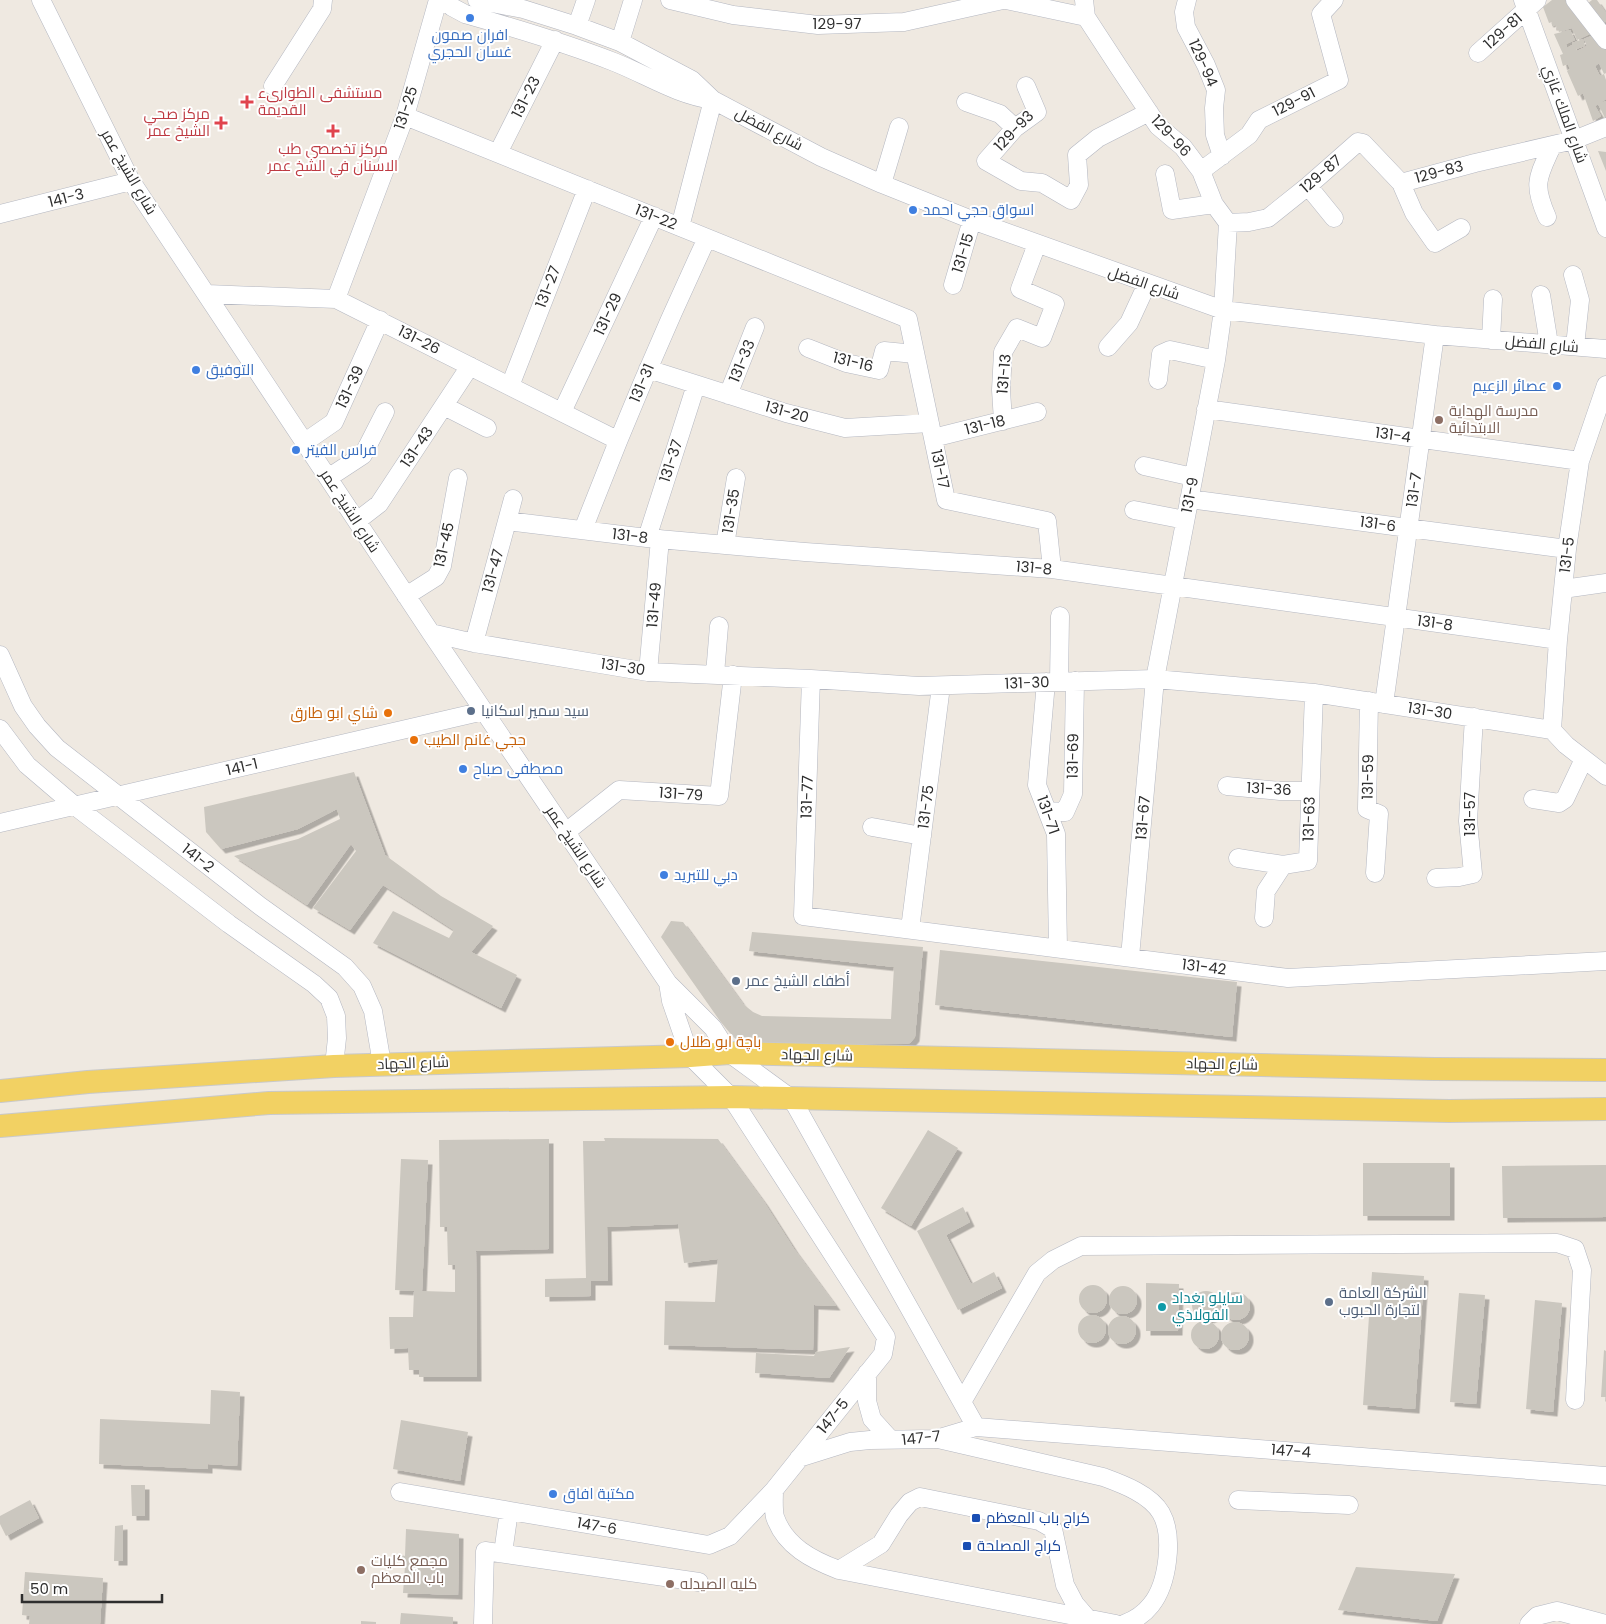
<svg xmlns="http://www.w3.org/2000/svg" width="1606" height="1624" viewBox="0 0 1606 1624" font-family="Poppins,Cairo,sans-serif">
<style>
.building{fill:#cbc7bf;filter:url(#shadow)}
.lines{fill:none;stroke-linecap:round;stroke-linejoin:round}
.minor-casing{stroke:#b4b7c1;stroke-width:19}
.major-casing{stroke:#c9c9c9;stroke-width:24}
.minor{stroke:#fff;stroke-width:18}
.major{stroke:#f2d163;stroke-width:22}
.shop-dot{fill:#3f7fe0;stroke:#fff;stroke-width:2}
.health-dot{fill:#e0444e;stroke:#fff;stroke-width:2}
.education-dot{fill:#8d6e63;stroke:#fff;stroke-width:2}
.service-dot{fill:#5c6f8a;stroke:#fff;stroke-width:2}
.food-dot{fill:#e8710a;stroke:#fff;stroke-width:2}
.culture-dot{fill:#0f9aa8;stroke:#fff;stroke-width:2}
.transit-dot{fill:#1a4fb4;stroke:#fff;stroke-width:2}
.labels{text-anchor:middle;stroke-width:4;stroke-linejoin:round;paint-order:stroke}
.street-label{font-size:15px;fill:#2e2e2e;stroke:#fff}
.shop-label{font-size:15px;fill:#366cbe;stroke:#fff;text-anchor:start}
.health-label{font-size:15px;fill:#be3a42;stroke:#fff;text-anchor:start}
.education-label{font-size:15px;fill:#785e54;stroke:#fff;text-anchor:start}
.service-label{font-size:15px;fill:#4e5e75;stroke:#fff;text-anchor:start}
.food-label{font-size:15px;fill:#c56008;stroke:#fff;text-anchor:start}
.culture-label{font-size:15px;fill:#0d838f;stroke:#fff;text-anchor:start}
.transit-label{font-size:15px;fill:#164399;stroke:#fff;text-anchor:start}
</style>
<defs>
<filter id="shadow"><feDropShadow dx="4.5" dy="4.5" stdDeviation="0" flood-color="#0004"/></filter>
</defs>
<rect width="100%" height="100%" fill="#efe9e1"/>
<path class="building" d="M1552 0H1569L1596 31 1577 40 1572 28 1559 32 1556 25 1552 26V22L1549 23 1543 7Z
M1592 0H1597L1606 13V21L1599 29 1582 8Z
M1570 30 1575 40 1566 44 1567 48 1572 45V43L1583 39 1585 46 1576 49 1577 51 1587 46 1584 39 1596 34 1606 48V73L1604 74 1599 63 1595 66 1600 76 1604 74 1606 80V99L1595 106 1601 116 1593 121 1583 93 1578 96 1567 71 1570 69 1568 64 1563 66 1560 55 1563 54 1554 34Z
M1606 101V120L1598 104Z
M1598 151 1606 152V171Z
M354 772 385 855 441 896 493 926 471 952 517 975 501 1008 373 943 393 911 449 938 454 930 383 885 350 930 313 908 356 851 351 844 307 905 234 856 298 839 340 819 337 809 298 829 221 849 206 832 204 807Z
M671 921 683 922 743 1004 753 1012 762 1016 891 1019 894 967 749 951 752 932 923 947 915 1037 910 1043 904 1044 744 1043 730 1033 720 1021 661 937Z
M940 950 1237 982 1232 1037 935 1005Z
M928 1130 958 1148 911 1226 881 1208Z
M604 1138 718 1139 764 1202 794 1249 836 1306 814 1305 813 1350 664 1345 665 1301 715 1302 718 1259 684 1263 678 1224 607 1227 608 1281H591V1296L545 1297V1279L586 1278 583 1141H605Z
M549 1139V1249L476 1251 477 1377H419V1370H409L408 1348 390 1349 389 1317H413L414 1291 395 1290 401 1159 428 1160 422 1291 455 1292V1265H448L447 1227H440L439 1140Z
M1363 1163H1450V1216H1363Z
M1606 1165V1217L1503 1218 1502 1166Z
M963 1207 970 1222 946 1235 971 1284 994 1272 1002 1288 958 1310 917 1231Z
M1372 1272 1424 1276 1415 1409 1363 1405Z
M1146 1283 1179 1284 1178 1331H1146Z
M1079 1299a14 14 0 1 1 28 0a14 14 0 1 1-28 0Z
M1109 1300a14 14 0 1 1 28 0a14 14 0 1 1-28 0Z
M1192 1305a14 14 0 1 1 28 0a14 14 0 1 1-28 0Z
M1222 1306a14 14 0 1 1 28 0a14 14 0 1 1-28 0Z
M1459 1293 1485 1295 1476 1404 1450 1402Z
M1535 1300 1562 1303 1553 1412 1526 1409Z
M1078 1329a14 14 0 1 1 28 0a14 14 0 1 1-28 0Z
M1108 1330a14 14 0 1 1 28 0a14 14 0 1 1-28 0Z
M1191 1335a14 14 0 1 1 28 0a14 14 0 1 1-28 0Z
M1221 1336a14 14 0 1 1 28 0a14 14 0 1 1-28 0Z
M850 1347 829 1378 755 1373 756 1353 814 1356 816 1352Z
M1604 1350 1606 1351V1397H1601Z
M211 1390 240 1392 237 1466 208 1464V1469L99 1464 100 1419 210 1424Z
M401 1420 468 1432 460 1481 393 1469Z
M131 1485H145V1516H132Z
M30 1500 39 1518 6 1536 0 1524V1516Z
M123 1525V1561H114L115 1526Z
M406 1529 459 1534 458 1595 403 1593 405 1566H402L401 1555 405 1556Z
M1356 1567 1455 1574 1437 1621 1338 1610Z
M25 1572 103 1578 100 1624H29L30 1616 22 1615Z
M401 1613 453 1617V1624H400Z
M361 1621 376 1622V1624H361Z"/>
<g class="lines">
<defs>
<path id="minor" d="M41 0 131 181 431 633 668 983 713 1028 729 1053 792 1099 976 1427
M443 0 452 7 465 14C515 28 565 43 614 62 647 75 677 95 713 100
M477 0 523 9 577 26 620 42 692 80 713 100 821 157 882 184 972 220 1223 310 1435 335 1606 349
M670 0 733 15 818 25 904 22 1003 0
M1006 0 1086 17
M1084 0 1086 17 1118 66 1158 126 1183 147 1201 171 1214 204 1228 223 1223 310 1216 360 1155 679 1130 957
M1187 0 1184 12 1186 27 1206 65 1216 90 1214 108 1215 135 1222 156
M1523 0 1606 228
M1575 0 1606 40
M577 26 586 0
M620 42 633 0
M1478 53 1537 0
M273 86 322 9 323 0
M1026 86 1037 112 1015 128 986 161 1021 181 1042 183 1071 200 1079 185 1077 155 1098 138 1149 112
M966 102 1000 114 1015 128
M405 116 908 319 946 500 1047 521 1052 569
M498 153 555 40
M1201 171 1249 135 1259 120 1339 80 1321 14 1334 0
M1165 174 1172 210 1214 204
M882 184 899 127
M1308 186 1334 218
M0 214 131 181
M1547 217C1532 183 1538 177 1552 146
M1228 223 1249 222 1268 218 1308 186 1358 142 1363 143 1401 183
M680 227 713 100
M1461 228 1435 243 1414 213 1401 183 1475 163 1574 140 1606 127
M1573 275 1580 300 1575 346
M953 285 972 220
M207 294 336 299 617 440
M1541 295 1549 344
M336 299 405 116 438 0
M1491 340 1493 299
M1108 347 1129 323 1147 284
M808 348 846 363 879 370 884 351 915 354
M648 369 786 413 845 428 930 423
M1158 380 1161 354 1170 350 1216 360
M510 386 587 189
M728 395 755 327
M444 406 487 428
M1206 409 1580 461
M562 412 654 216
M1003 421 1001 390 1003 352 1017 328 1042 338 1055 304 1020 289 1037 244
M933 438 1037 412
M305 442 334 422 380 320
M1144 466 1193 477
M328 478 363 455 385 412
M1189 499 1567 549
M1134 510 1185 520
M357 521 379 504 470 366
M507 521 647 538 805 552 1052 569 1558 640
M583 530C621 431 662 334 707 238
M647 538 696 385
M725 545 736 478
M1563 589 1606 583
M406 596 436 577 442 566 458 478
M431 633 474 643 648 672 811 679 919 686 1155 679 1314 693 1552 730 1566 745 1606 776
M474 643 513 499
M0 655 23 706 37 726 57 748 260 906 345 967 362 986 373 1011 382 1064
M648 672 660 539
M715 674 719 626
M811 679 803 916 1288 978 1606 961
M1046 682 1037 785 1056 834 1058 948
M1059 682 1060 616
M1369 701 1367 809 1379 814 1375 873
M1384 704 1435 335
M0 729 27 765 75 806 229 924 314 984 329 998 336 1016 337 1038 334 1066
M1552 730 1558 640 1567 549 1580 461 1606 385
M1227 786 1280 791H1310
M1533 799 1559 803 1565 799 1584 759
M1047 811 1065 812 1073 794 1075 681
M0 823 484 711
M872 827 922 836
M566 832 619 790 719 796 733 675
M1238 858 1283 865
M1436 878 1459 877 1473 874 1468 821 1474 717
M1264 918 1266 891 1283 865 1308 861 1314 693
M910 929 941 686
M867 1373V1401L872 1419 891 1440
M962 1402 1037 1273 1053 1260 1081 1246 1557 1243 1575 1249 1582 1270 1575 1400
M938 1439 1103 1477C1122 1484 1150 1494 1161 1513 1174 1536 1168 1584 1151 1605 1144 1614 1135 1620 1124 1624
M799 1458 850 1442 870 1440 936 1439 976 1427 1606 1476
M774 1490C774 1498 773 1509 775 1517 785 1546 812 1560 839 1570L1116 1624
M400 1492 709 1545 730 1536 774 1490 883 1354 886 1337 731 1097 690 1056 671 1001 668 983
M1238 1500 1349 1505
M503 1553 509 1511
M839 1570 881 1544 899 1515 910 1502 920 1497 1039 1521 1053 1529 1065 1585 1075 1604 1088 1619
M483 1624 485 1551 699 1582
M1529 1624 1537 1616 1557 1611 1606 1624"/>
<path id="major" d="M0 1091 88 1082 334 1066 690 1056 729 1053 1434 1069 1606 1070
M0 1126 269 1103 731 1097 1449 1111 1606 1109"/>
</defs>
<use href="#minor" class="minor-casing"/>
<use href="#major" class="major-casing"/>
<use href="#minor" class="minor"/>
<use href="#major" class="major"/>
</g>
<g class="shop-dot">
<circle cx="470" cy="18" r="5"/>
<circle cx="913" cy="210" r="5"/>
<circle cx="196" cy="370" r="5"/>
<circle cx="1557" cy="386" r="5"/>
<circle cx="296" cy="450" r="5"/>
<circle cx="463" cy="769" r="5"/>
<circle cx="664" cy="875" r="5"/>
<circle cx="553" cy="1494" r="5"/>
</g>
<g class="health-dot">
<path d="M244.5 94.5h5v5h5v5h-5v5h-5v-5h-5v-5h5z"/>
<path d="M218.5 115.5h5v5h5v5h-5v5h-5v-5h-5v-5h5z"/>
<path d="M330.5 123.5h5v5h5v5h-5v5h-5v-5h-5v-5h5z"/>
</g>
<g class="education-dot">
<circle cx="1439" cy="420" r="5"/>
<circle cx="361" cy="1570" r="5"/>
<circle cx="670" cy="1584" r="5"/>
</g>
<g class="service-dot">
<circle cx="471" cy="711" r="5"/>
<circle cx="736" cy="981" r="5"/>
<circle cx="1329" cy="1302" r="5"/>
</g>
<g class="food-dot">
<circle cx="388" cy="713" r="5"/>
<circle cx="414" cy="740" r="5"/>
<circle cx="670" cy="1042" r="5"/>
</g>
<circle class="culture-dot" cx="1162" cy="1307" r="5"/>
<g class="transit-dot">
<rect x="971" y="1513" width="10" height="10" rx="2.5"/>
<rect x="962" y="1541" width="10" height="10" rx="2.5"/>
</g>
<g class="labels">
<g class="street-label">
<text x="837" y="29">129-97</text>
<text transform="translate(1503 31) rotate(-42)" y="5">129-81</text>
<text transform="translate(1203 63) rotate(66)" y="5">129-94</text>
<text transform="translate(526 97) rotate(-63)" y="5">131-23</text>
<text transform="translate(1294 102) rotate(-27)" y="5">129-91</text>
<text transform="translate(406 108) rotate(-72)" y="5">131-25</text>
<text transform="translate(1565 114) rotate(70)" y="5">شارع الملك غازي</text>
<text transform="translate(769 129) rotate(28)" y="5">شارع الفضل</text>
<text transform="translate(1014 131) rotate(-46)" y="5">129-93</text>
<text transform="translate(1171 136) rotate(47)" y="5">129-96</text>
<text transform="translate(129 172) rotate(60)" y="5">شارع الشيخ عمر</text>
<text transform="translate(1439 172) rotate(-15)" y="5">129-83</text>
<text transform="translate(1321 174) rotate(-41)" y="5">129-87</text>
<text transform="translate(66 198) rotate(-14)" y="5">141-3</text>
<text transform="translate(656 217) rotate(22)" y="5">131-22</text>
<text transform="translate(963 253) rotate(-73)" y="5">131-15</text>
<text transform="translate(1144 283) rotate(19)" y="5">شارع الفضل</text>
<text transform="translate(548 287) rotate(-69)" y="5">131-27</text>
<text transform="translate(608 314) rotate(-65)" y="5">131-29</text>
<text transform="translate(419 340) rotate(27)" y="5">131-26</text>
<text transform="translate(1542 344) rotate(5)" y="5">شارع الفضل</text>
<text transform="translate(742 361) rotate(-68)" y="5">131-33</text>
<text transform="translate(853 362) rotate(14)" y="5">131-16</text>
<text transform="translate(1004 374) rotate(-85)" y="5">131-13</text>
<text transform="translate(642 383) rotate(-67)" y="5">131-31</text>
<text transform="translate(350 387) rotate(-65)" y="5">131-39</text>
<text transform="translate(787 412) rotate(16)" y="5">131-20</text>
<text transform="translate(985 425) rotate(-14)" y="5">131-18</text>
<text transform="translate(1393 435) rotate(8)" y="5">131-4</text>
<text transform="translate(417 447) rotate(-56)" y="5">131-43</text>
<text transform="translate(671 461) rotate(-72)" y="5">131-37</text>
<text transform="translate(940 469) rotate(78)" y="5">131-17</text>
<text transform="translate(1414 490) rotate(-82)" y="5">131-7</text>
<text transform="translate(1190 495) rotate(-79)" y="5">131-9</text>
<text transform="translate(350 511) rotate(57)" y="5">شارع الشيخ عمر</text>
<text transform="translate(731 511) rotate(-81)" y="5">131-35</text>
<text transform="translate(1378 524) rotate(8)" y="5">131-6</text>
<text transform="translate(630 536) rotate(7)" y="5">131-8</text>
<text transform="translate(444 545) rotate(-77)" y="5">131-45</text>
<text transform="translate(1567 555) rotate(-83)" y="5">131-5</text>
<text transform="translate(1034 568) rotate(5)" y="5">131-8</text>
<text transform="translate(493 571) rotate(-75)" y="5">131-47</text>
<text transform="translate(654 605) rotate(-85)" y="5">131-49</text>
<text transform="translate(1435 623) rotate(8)" y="5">131-8</text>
<text transform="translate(623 667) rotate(9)" y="5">131-30</text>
<text transform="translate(1027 683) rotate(-2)" y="5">131-30</text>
<text transform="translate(1430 711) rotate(9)" y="5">131-30</text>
<text transform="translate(1073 756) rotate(-89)" y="5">131-69</text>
<text transform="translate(242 767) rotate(-13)" y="5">141-1</text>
<text transform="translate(1368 777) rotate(-89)" y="5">131-59</text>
<text transform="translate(1269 789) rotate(3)" y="5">131-36</text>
<text transform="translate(681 794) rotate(4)" y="5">131-79</text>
<text transform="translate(807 797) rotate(-88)" y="5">131-77</text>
<text transform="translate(926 807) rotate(-83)" y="5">131-75</text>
<text transform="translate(1470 814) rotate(-90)" y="5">131-57</text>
<text transform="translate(1048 815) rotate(71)" y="5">131-71</text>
<text transform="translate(1143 818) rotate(-85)" y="5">131-67</text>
<text transform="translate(1309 819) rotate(-88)" y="5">131-63</text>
<text transform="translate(576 847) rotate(56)" y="5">شارع الشيخ عمر</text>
<text transform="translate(198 858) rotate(38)" y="5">141-2</text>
<text transform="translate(1204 967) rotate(7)" y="5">131-42</text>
<text transform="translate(817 1055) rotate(1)" y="5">شارع الجهاد</text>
<text transform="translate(413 1063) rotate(-2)" y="5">شارع الجهاد</text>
<text transform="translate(1222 1064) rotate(1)" y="5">شارع الجهاد</text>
<text transform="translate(833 1416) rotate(-51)" y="5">147-5</text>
<text transform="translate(921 1438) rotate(-6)" y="5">147-7</text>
<text transform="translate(1291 1451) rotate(4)" y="5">147-4</text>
<text transform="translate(597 1526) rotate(10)" y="5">147-6</text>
</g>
<g class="shop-label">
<text x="470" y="40" text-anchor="middle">افران صمون<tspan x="470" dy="17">غسان الحجري</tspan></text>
<text x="923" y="215">اسواق حجي احمد</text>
<text x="206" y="375">التوفيق</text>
<text x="1547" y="391" text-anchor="end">عصائر الزعيم</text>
<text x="306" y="455">فراس الفيتر</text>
<text x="473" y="774">مصطفى صباح</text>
<text x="674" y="880">دبي للتبريد</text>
<text x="563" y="1499">مكتبة افاق</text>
</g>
<g class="health-label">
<text x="258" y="98">مستشفى الطوارىء<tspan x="258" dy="17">القديمة</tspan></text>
<text x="210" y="119" text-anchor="end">مركز صحي<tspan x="210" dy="17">الشيخ عمر</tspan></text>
<text x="333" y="154" text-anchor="middle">مركز تخصصي طب<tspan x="333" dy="17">الاسنان في الشخ عمر</tspan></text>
</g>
<g class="education-label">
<text x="1449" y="416">مدرسة الهداية<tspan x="1449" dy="17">الابتدائية</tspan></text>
<text x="371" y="1566">مجمع كليات<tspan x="371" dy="17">باب المعظم</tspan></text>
<text x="680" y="1589">كليه الصيدله</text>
</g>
<g class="service-label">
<text x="481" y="716">سيد سمير اسكانيا</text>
<text x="746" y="986">أطفاء الشيخ عمر</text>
<text x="1339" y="1298">الشركة العامة<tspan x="1339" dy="17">لتجارة الحبوب</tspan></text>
</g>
<g class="food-label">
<text x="378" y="718" text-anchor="end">شاي ابو طارق</text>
<text x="424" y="745">حجي غانم الطيب</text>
<text x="680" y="1047">باچة ابو طلال</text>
</g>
<g class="culture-label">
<text x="1172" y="1303">سايلو بغداد<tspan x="1172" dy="17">الفولاذي</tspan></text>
</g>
<g class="transit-label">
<text x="986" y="1523">كراج باب المعظم</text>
<text x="977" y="1551">كراج المصلحة</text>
</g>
</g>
<path d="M22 1594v8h140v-8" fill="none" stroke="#2e2e2e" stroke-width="2.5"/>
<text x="30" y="1594" font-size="15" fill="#2e2e2e" stroke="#ffffff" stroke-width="4" paint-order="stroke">50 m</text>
</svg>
